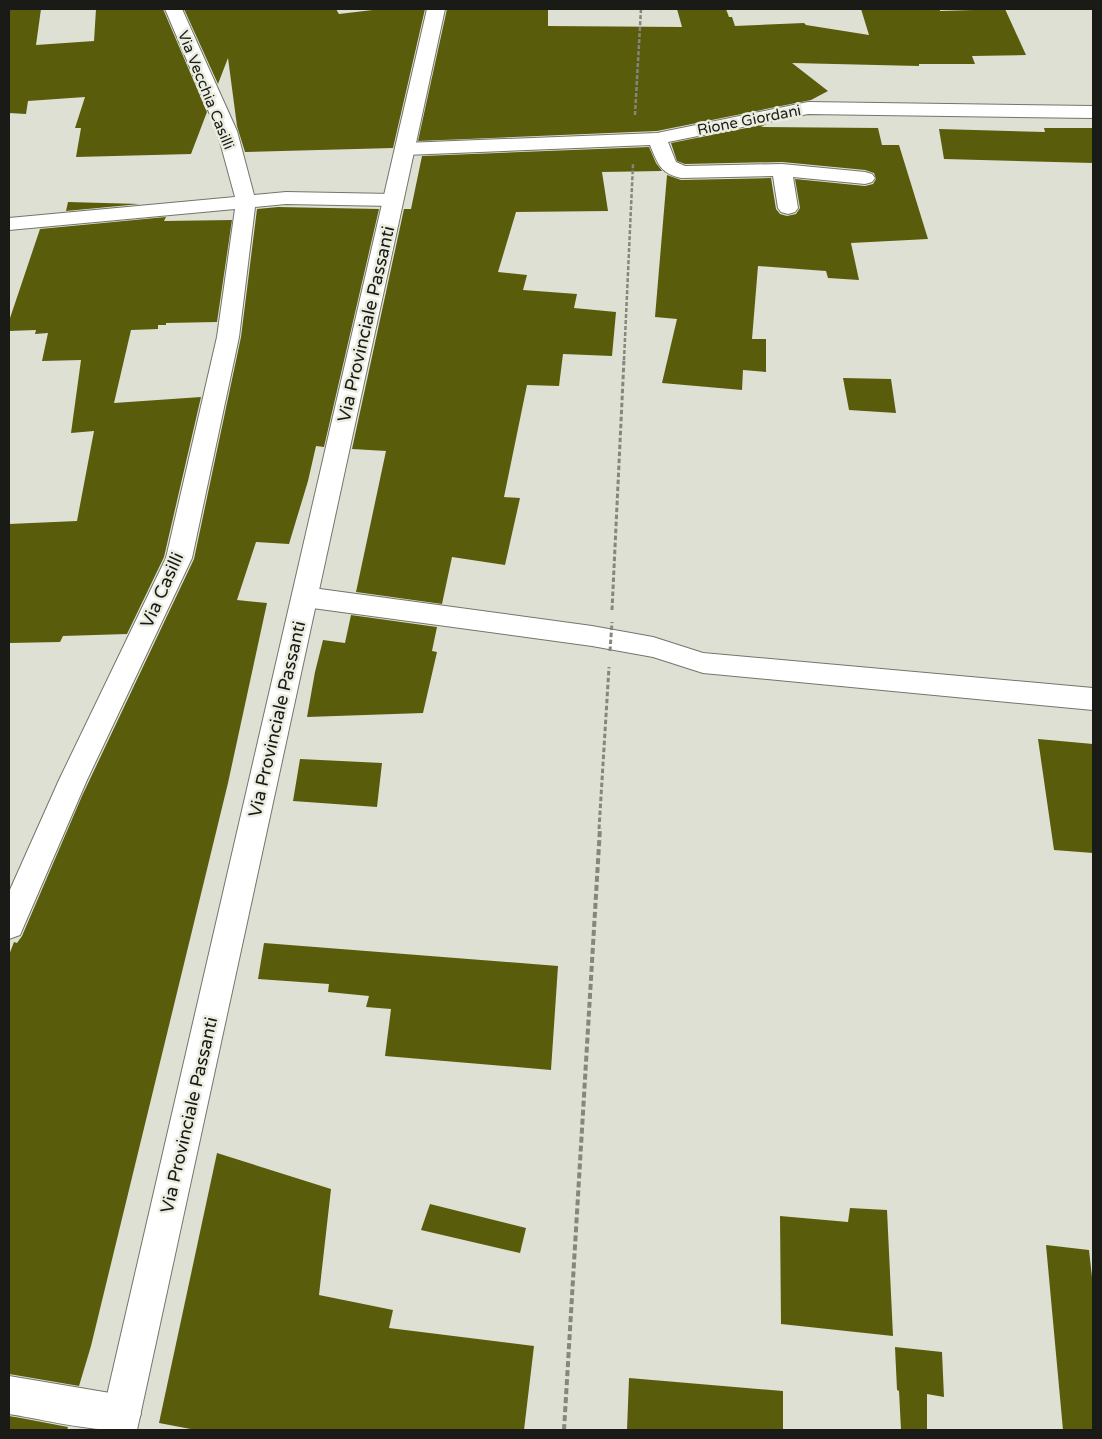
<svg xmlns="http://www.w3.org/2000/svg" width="1102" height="1439" viewBox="0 0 1102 1439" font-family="'Varela Round',sans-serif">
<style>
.building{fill:#595d0b}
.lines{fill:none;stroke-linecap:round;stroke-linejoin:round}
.minor-casing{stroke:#74756a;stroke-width:2}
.major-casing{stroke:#74756a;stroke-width:2}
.path-far2{stroke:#85867d;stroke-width:2.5;stroke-dasharray:4 2;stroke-linecap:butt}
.path-far1{stroke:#85867d;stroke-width:3;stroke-dasharray:4.5 2.5;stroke-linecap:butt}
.path{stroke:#85867d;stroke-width:4;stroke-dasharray:6 3;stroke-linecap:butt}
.minor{fill:#fff;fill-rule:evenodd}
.major{fill:#fff;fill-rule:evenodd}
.path-bridge{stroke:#85867d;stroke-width:3;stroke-dasharray:4.5 2.5;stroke-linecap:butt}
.labels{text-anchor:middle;stroke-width:5;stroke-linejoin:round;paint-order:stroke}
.far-street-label{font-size:15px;fill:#1a1b17;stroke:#ecede1}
.street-label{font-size:18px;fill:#1a1b17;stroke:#ecede1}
</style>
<rect width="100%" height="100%" fill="#dfe0d4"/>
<path class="building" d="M9 9H41L36 45 94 41 96 9H163L207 112 191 154 76 157 81 128H75L85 97 28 101 26 114 9 113Z
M184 9H336L339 14 381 9H425L393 148 245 152 237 126 228 58 218 84Z
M447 9H548V26L682 27 677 9H726L729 17H732L735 26 804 23 806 25 869 35 861 9H940V11L1005 9 1026 55 972 56 975 64H919V66L792 63 828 91 811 100 657 131 418 141Z
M766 124 761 127 878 128 882 145H899L928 239 851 243 859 280 828 278 826 271 758 266 752 339H766V372L743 370 742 390 662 383 677 319 655 317 667 175 681 180 771 178 776 209 780 214 787 216 796 214 800 208 795 179 865 186 873 184 876 179 874 173 865 170 782 162 685 164 677 161 671 143Z
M1044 128H1093V163L944 159 939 129 1045 132Z
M649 147 656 163 662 171 602 172 608 211 516 212 498 272 527 275 523 290 577 294 574 308 616 312 612 356 563 354 559 386 527 385 504 497 520 498 505 565 452 557 442 604 356 592 386 451 352 449 404 209H411L422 156Z
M68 202 140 204 66 211Z
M278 207 379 209 324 447 316 446 308 481 289 544 256 542 237 600 267 603 228 783 91 1346 79 1386 9 1374V955L14 942 17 943 22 936 82 796 194 559 241 337 257 209Z
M166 217 164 221 232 220 217 322 166 323V325H158V329L131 330 114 403 201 397 164 557 127 634 63 636 60 642 9 643V524L77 521 94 431 71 433 81 360 42 361 48 333 35 334 36 330 9 331V321L40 229Z
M843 378 891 379 896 413 849 410Z
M351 615 437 627 432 651 437 652 423 713 307 717 315 672 323 640 345 643Z
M1038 739 1093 744V853L1054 850Z
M300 759 382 763 377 807 293 801Z
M264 943 558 966 551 1070 385 1056 391 1009 366 1007 369 996 328 992 329 984 258 979Z
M217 1153 331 1189 319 1295 393 1310 389 1328 534 1346 524 1430H196L159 1423Z
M430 1204 526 1228 520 1253 421 1230Z
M850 1208 887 1210 893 1336 781 1324 780 1216 848 1222Z
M1046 1245 1089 1250 1093 1286V1430H1063Z
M895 1347 942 1352 944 1397 927 1394V1430H901L899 1391 897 1390Z
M629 1378 783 1391V1430H627Z
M9 1416 21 1418 68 1427 67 1430H9Z"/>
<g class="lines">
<defs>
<path id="minor" d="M165 9H182L237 131 254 195 286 192 393 194 400 196 403 200 400 204 393 206 286 204 255 207 239 337 192 558 87 780 20 935 9 939V892L59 780 166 558 217 337 235 209 9 230V218L235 197 217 131Z
M808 102 1093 106V118L808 114 668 142 676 162 685 166 782 164 865 172 872 174 875 178 872 182 865 184 793 177 798 208 795 212 788 214 781 212 778 208 773 176 681 178C660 173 658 164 650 145L405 155 398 153 395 149 398 145 405 143 657 133Z
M305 587 592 626 653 637 703 653 1093 688V710L703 673 653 657 592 646 305 607 296 604 292 597 296 590Z
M9 1376 122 1395 135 1401 141 1414 135 1427C112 1437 37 1418 9 1414Z"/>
<path id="major" d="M427 9H445L137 1430H99Z"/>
</defs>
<use href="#minor" class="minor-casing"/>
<use href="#major" class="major-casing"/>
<path class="path-far2" d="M635 115 641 9
M624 360 633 164"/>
<path class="path-far1" d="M612 610 624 359
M599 829 609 667"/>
<path class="path" d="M564 1430 600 828"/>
<use href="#minor" class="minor"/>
<use href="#major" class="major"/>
<path class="path-bridge" d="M610 651 612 622"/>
</g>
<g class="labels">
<g class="far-street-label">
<text transform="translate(206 90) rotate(68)" y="5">Via Vecchia Casilli</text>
<text transform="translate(749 120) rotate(-11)" y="5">Rione Giordani</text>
</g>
<g class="street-label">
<text transform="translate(366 324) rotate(-77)" y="6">Via Provinciale Passanti</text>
<text transform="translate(162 590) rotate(-66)" y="6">Via Casilli</text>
<text transform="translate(277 719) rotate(-77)" y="6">Via Provinciale Passanti</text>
<text transform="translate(189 1115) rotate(-77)" y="6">Via Provinciale Passanti</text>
</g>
</g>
<rect width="1102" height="1439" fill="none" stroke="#1a1b17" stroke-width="20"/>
</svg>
